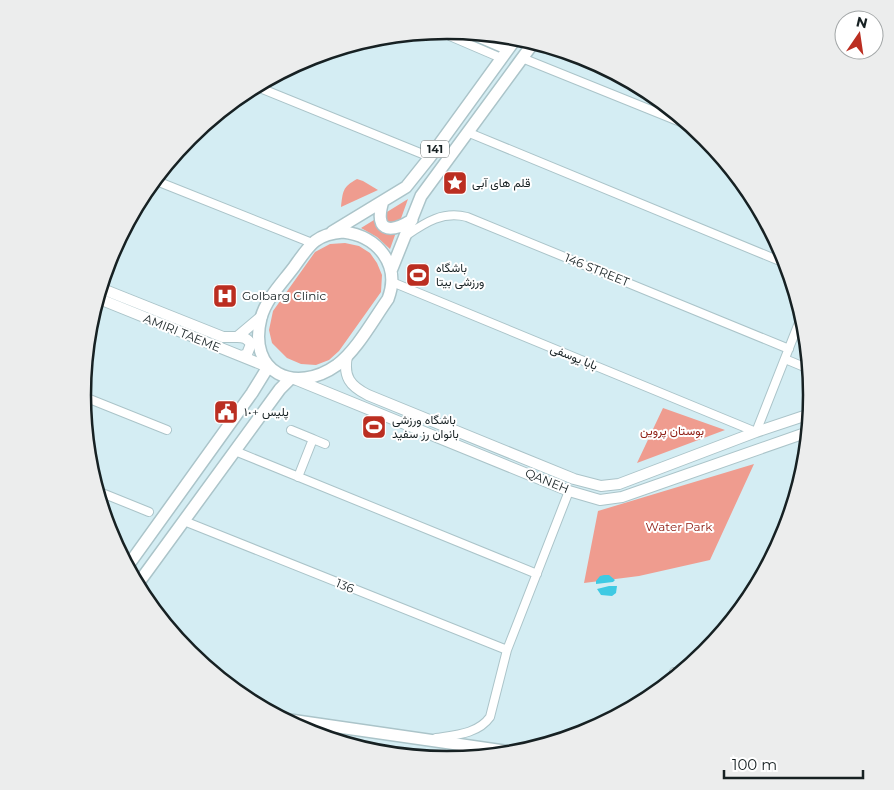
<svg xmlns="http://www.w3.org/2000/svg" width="894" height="790" viewBox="0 0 894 790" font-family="Montserrat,Vazirmatn,sans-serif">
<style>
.green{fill:#ef9c8f}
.water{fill:#3fcae3}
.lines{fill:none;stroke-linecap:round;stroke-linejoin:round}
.minor-casing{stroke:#abc4c9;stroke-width:10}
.secondary-casing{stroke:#abc4c9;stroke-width:12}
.primary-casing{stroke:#abc4c9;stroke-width:14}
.minor{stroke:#fff;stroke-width:8}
.secondary{stroke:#fff;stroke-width:10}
.primary{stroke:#fff;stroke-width:11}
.labels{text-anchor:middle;stroke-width:4;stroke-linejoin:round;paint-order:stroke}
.shield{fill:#fff;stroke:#5d6465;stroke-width:1}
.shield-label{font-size:11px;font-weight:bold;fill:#172123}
.poi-label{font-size:12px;fill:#172123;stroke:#fff;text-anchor:start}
.street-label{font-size:12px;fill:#172123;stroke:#fff}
.park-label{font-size:12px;fill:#902016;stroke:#fff}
.rim{fill:none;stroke:#172123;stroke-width:2.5}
</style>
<rect width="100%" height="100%" fill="#d4edf3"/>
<path class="green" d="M357 179 363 181 378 190 341 207C343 192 342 187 357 179Z
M408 199 390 249 377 237 361 228Z
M345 243 359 246 370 253 377 263 382 275 381 292 339 351 329 360 316 365 301 364 287 358 272 343 269 330 273 311 315 252 330 244Z
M663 408 725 430 637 463Z
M754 464 710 560 639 576 584 583 598 511Z"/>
<path class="water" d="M604 575H609L615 580 613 582 596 584V581L600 576Z
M609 586H617L616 593 612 596 601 595 597 589Z"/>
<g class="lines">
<defs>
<path id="minor" d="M438 31 501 58
M465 32 507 50
M522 58 693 127
M255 86 430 157
M467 132 787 264
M154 180 312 243
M407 235C426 222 443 211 467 217L789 349
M392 282 756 432
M785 359 809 369
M82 396 167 430
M291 430 313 439
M756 432 802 315
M235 451 537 574
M298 477 313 439 325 444
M97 491 149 512
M184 521 507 650
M673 680 674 672
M436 738C455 735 478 734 490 717L507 650 569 491"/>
<path id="secondary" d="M100 288 223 337H237L262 316
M97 298 268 367
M237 337C244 337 247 338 251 344L247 354 242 356
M347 356C343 377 350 386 368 395L574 479 601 486 619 484 756 432 810 414
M292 378 569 491 600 500 622 497 808 432"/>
<path id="primary" d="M383 201C374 230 388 235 412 220
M332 232 406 187 430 157 517 37
M343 232C378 236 401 265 388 299 373 320 357 350 337 365 295 395 247 373 261 318 266 299 282 283 294 267 309 246 315 234 343 232Z
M391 271 421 196 534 42
M127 567 252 393 268 367
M137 585 280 389 291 378
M283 719 519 753"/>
</defs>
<use href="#minor" class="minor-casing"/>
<use href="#secondary" class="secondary-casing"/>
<use href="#primary" class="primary-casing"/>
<use href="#minor" class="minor"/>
<use href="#secondary" class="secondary"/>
<use href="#primary" class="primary"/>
</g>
<defs>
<symbol id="sight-square" viewBox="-11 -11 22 22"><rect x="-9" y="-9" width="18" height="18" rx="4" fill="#bb2e21" stroke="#fff"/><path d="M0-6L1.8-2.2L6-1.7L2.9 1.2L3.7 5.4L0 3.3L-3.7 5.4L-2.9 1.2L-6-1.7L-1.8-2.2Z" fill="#fff"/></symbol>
<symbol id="stadium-square" viewBox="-11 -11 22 22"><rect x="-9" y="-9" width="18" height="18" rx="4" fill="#bb2e21" stroke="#fff"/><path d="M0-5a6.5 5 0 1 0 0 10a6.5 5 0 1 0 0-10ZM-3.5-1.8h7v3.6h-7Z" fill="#fff"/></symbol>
<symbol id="hospital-square" viewBox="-11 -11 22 22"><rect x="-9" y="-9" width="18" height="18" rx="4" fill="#bb2e21" stroke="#fff"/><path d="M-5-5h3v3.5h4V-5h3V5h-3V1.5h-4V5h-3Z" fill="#fff"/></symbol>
<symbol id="civic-square" viewBox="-11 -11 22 22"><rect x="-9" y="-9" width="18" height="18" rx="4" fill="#bb2e21" stroke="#fff"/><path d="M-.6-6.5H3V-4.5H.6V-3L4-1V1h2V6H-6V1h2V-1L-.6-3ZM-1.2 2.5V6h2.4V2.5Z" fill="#fff"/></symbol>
</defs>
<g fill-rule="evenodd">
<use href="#sight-square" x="441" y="169" width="28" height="28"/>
<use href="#stadium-square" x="404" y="261" width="28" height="28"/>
<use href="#hospital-square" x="211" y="282" width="28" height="28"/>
<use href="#civic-square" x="212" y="398" width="28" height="28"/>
<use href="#stadium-square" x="360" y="413" width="28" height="28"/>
</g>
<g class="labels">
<rect class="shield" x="421" y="140.5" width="28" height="17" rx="4"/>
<g class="shield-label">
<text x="435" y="153">141</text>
</g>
<g class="poi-label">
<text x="472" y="187">قلم های آبی</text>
<text x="436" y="272">باشگاه<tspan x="436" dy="14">ورزشی بیتا</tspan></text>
<text x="242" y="300">Golbarg Clinic</text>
<text x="244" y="416">پلیس +١٠</text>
<text x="392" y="424">باشگاه ورزشی<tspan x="392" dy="14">بانوان رز سفید</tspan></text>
</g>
<g class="street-label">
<text transform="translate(597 270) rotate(22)" y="4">146 STREET</text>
<text transform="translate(182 333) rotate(22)" y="4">AMIRI TAEME</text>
<text transform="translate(574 357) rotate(22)" y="4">بابا یوسفی</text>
<text transform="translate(547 481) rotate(22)" y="4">QANEH</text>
<text transform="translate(345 586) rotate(22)" y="4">136</text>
</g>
<g class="park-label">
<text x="672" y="435">بوستان پروین</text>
<text x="679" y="531">Water Park</text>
</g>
</g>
<path d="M0 0H894V790H0ZM91 395a356 356 0 1 1 712 0a356 356 0 1 1-712 0Z" fill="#eceded" fill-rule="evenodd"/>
<path class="rim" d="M91 395a356 356 0 1 1 712 0a356 356 0 1 1-712 0Z"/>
<g transform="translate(859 35) rotate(13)"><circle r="24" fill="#ffffff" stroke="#a2a6a7"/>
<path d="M0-4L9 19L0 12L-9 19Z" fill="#bb2e21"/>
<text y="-8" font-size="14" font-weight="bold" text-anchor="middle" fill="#172123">N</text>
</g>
<path d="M724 770v8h139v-8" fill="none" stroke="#172123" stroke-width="2.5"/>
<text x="732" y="770" font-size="15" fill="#172123" stroke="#ffffff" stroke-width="4" paint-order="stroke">100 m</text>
</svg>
